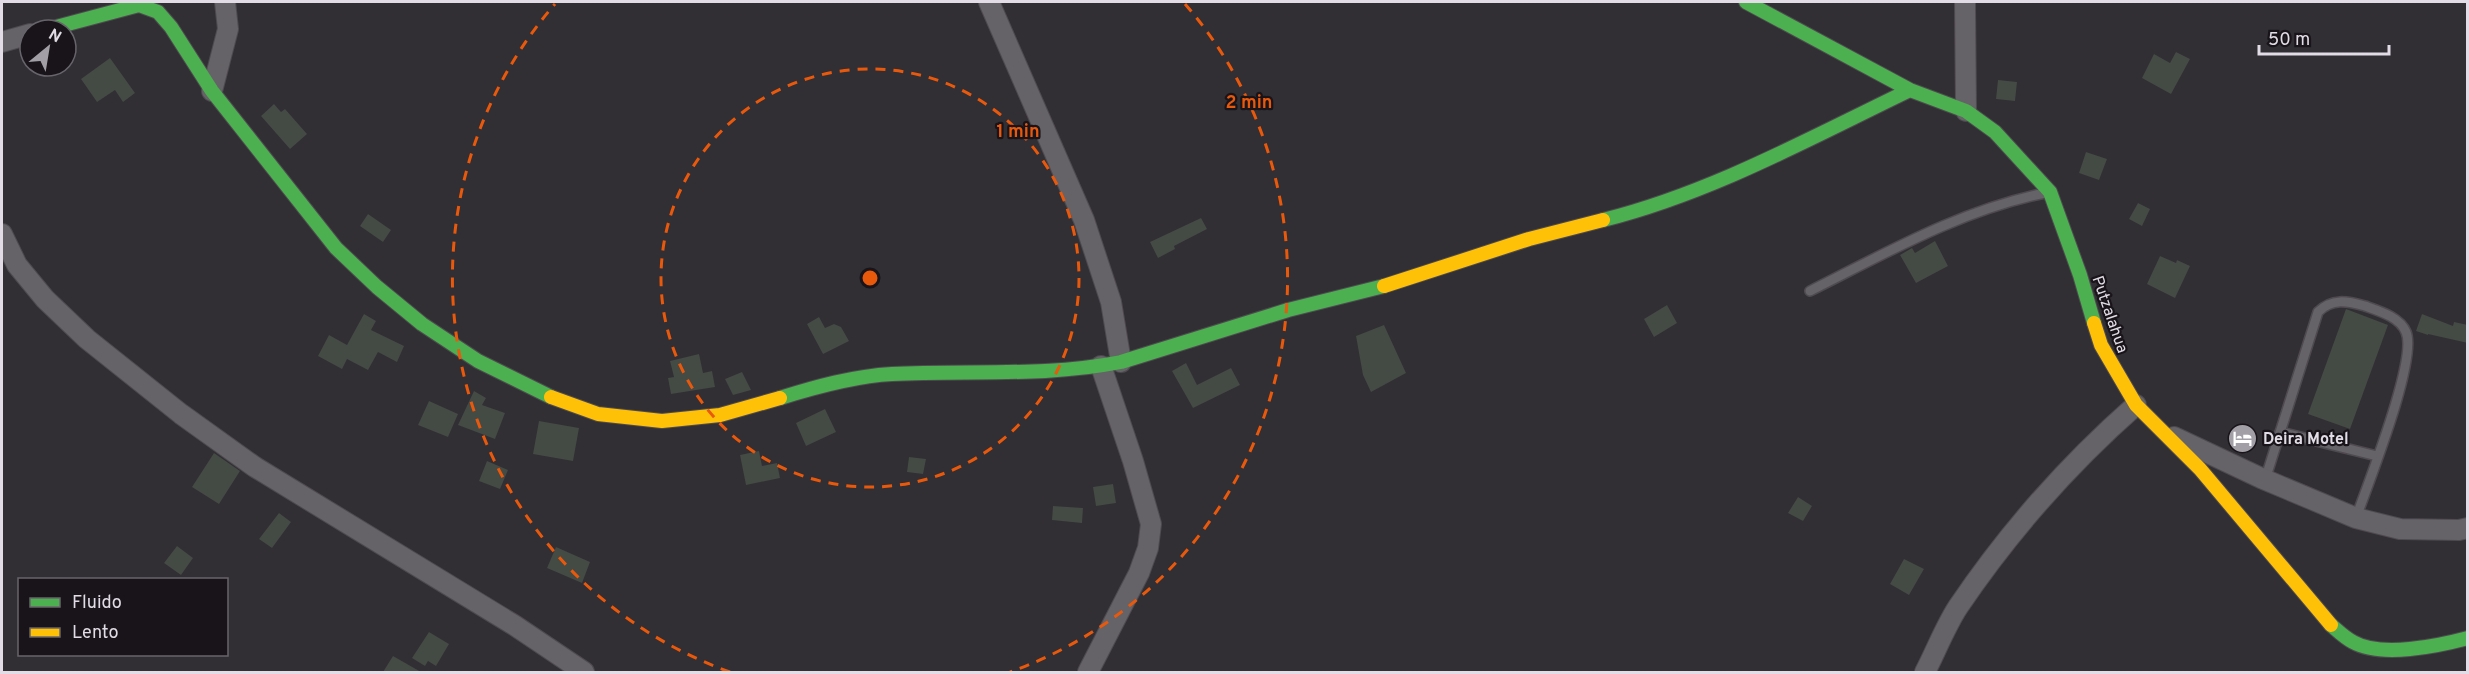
<svg xmlns="http://www.w3.org/2000/svg" width="2469" height="674" viewBox="0 0 2469 674" font-family="Overpass,sans-serif">
<style>
.building{fill:#444a44}
.lines{fill:none;stroke-linecap:round;stroke-linejoin:round}
.lane-casing{stroke:#4e4a50;stroke-width:12}
.street-casing{stroke:#4e4a50;stroke-width:22}
.fast-casing{stroke:#4e4a50;stroke-width:16}
.slow-casing{stroke:#4e4a50;stroke-width:16}
.lane{stroke:#656268;stroke-width:9}
.street{stroke:#656268;stroke-width:20}
.fast{stroke:#4caf50;stroke-width:14}
.slow{stroke:#ffc107;stroke-width:14}
.ring{fill:none;stroke:#e8590c;stroke-width:3;stroke-dasharray:10 8}
.labels{text-anchor:middle;stroke-width:4.5;stroke-linejoin:round;paint-order:stroke}
.street-label{font-size:16px;fill:#e1dce5;stroke:#18141a}
.poi-label{font-size:16px;font-weight:bold;fill:#e1dce5;stroke:#18141a;text-anchor:start}
.centre{fill:#e8590c;stroke:#18141a;stroke-width:3}
.ring-label{font-size:18px;text-anchor:middle;font-weight:bold;fill:#e8590c;stroke:#18141a;stroke-width:4.5;stroke-linejoin:round;paint-order:stroke}
</style>
<rect width="100%" height="100%" fill="#312e34"/>
<path class="building" d="M2176 52 2190 59 2171 94 2142 78 2154 54 2170 63Z
M110 58 135 93 123 102 115 90 97 102 81 79Z
M1998 80 2017 82 2015 101 1996 99Z
M274 104 281 112 285 109 307 134 290 149 261 116Z
M2086 152 2107 159 2099 180 2079 173Z
M2138 203 2150 209 2142 226 2129 219Z
M368 214 391 230 383 242 360 226Z
M1201 218 1207 229 1174 246 1175 249 1158 258 1150 242Z
M1935 241 1948 266 1916 283 1900 255 1912 248 1915 253Z
M2160 256 2176 263 2177 260 2190 266 2175 298 2147 284Z
M1667 305 1677 323 1654 337 1644 319Z
M2346 309 2388 325 2350 429 2308 414Z
M364 314 376 321 371 330 404 346 397 362 378 352 368 370 347 359 342 369 318 356 329 335 347 345Z
M2422 314 2453 326 2454 322 2468 325V343L2428 334V335L2416 331Z
M819 317 825 328 834 324 841 327 849 341 823 354 807 324Z
M1384 325 1406 373 1371 392 1363 375 1356 336Z
M699 354 703 373 712 371 715 387 671 394 668 378 674 377 670 361Z
M1186 363 1197 385 1231 368 1240 385 1193 408 1172 371Z
M742 372 751 390 733 395 725 379Z
M474 391 486 398 482 405 505 413 495 439 458 425Z
M429 401 458 414 448 437 418 425Z
M825 409 836 432 806 446 796 423Z
M539 421 579 428 573 461 533 454Z
M759 451 762 466 777 463 780 478 746 485 740 455Z
M214 453 240 471 219 504 192 487Z
M909 457 926 459 923 474 907 472Z
M487 461 508 470 500 489 479 481Z
M1113 484 1116 503 1096 506 1093 487Z
M1798 497 1812 506 1803 521 1788 513Z
M1053 506 1083 508 1082 523 1052 520Z
M279 513 291 522 272 548 259 539Z
M177 546 193 558 181 575 164 563Z
M556 547 590 562 582 583 547 568Z
M1904 559 1924 569 1909 595 1890 584Z
M429 632 449 644 436 666 428 661 425 666 412 658Z
M393 656 421 672H383Z"/>
<g class="lines">
<defs>
<path id="lane" d="M1810 291C1886 253 1961 210 2045 193
M2280 432 2377 456
M2265 480 2318 312C2332 298 2347 301 2365 306 2379 311 2400 317 2406 332 2418 359 2367 486 2356 518"/>
<path id="street" d="M989 2 1084 220 1111 302 1121 362
M1965 2 1966 111
M2 42 30 34
M212 91 228 29 225 2
M2 234 17 265 45 299 87 339 181 414 255 467 514 625 584 672
M2174 437 2261 478 2356 518 2400 529 2459 530 2468 528
M1088 672 1139 573 1148 548 1151 524 1133 461 1101 366
M1925 672C1936 651 1945 627 1958 607 2008 533 2069 464 2136 405"/>
<path id="fast" d="M1746 2 1910 90 1966 111 1995 132 2050 192 2080 275 2094 323
M45 30 139 5 158 12 171 27 212 91 336 248 377 287 422 324 478 361 551 397
M1603 220C1711 193 1810 138 1910 90
M780 398C815 387 854 376 892 374 968 370 1046 377 1121 362L1288 310 1384 286
M2331 625C2338 631 2345 638 2353 642 2381 658 2438 646 2468 638"/>
<path id="slow" d="M1384 286 1529 239 1603 220
M2094 323 2101 345 2136 405 2200 469 2331 625
M551 397 598 414 662 421 720 415 780 398"/>
</defs>
<use href="#lane" class="lane-casing"/>
<use href="#street" class="street-casing"/>
<use href="#fast" class="fast-casing"/>
<use href="#slow" class="slow-casing"/>
<use href="#lane" class="lane"/>
<use href="#street" class="street"/>
<use href="#fast" class="fast"/>
<use href="#slow" class="slow"/>
</g>
<g class="ring">
<circle cx="870" cy="278" r="209"/>
<path d="M730 672A418 418 0 0 1 555 4M1185 4A418 418 0 0 1 1010 672"/>
</g>
<defs>
<symbol id="hotel-disc" viewBox="-11 -11 22 22"><circle r="9.5" fill="#a39fa7" stroke="#18141a"/><path d="M-6-4.5h1.5V1H6V5H4.5V3h-9V5H-6ZM-4 0a1.8 1.8 0 1 1 3.6 0ZM.5 0V-2.5h3Q6-2.5 6 0Z" fill="#fff"/></symbol>
</defs>
<g fill-rule="evenodd">
<use href="#hotel-disc" x="2226" y="422" width="33" height="33"/>
</g>
<g class="labels">
<g class="street-label">
<text transform="translate(2111 314) rotate(71)" y="6">Putzalahua</text>
</g>
<g class="poi-label">
<text x="2263" y="444">Deira Motel</text>
</g>
</g>
<circle cx="870" cy="278" r="9" class="centre"/>
<g class="ring-label">
<text x="1249" y="108">2 min</text>
<text x="1018" y="137">1 min</text>
</g>
<rect width="2469" height="674" fill="none" stroke="#e1dce5" stroke-width="6"/>
<rect x="18" y="578" width="210" height="78" fill="#18141a" stroke="#68646b" stroke-width="1.5"/>
<rect x="30" y="598" width="30" height="9" fill="#4caf50" stroke="#68646b" stroke-width="1.5"/>
<text x="72" y="608" font-size="18" fill="#e1dce5">Fluido</text>
<rect x="30" y="628" width="30" height="9" fill="#ffc107" stroke="#68646b" stroke-width="1.5"/>
<text x="72" y="638" font-size="18" fill="#e1dce5">Lento</text>
<g transform="translate(48 48) rotate(30)"><circle r="28" fill="#18141a" stroke="#68646b" stroke-width="1.5"/>
<path d="M0-4.5L10 22L0 15L-10 22Z" fill="#a39fa7"/>
<text y="-9" font-size="16" font-weight="bold" text-anchor="middle" fill="#e1dce5">N</text>
</g>
<path d="M2259 45v9h130v-9" fill="none" stroke="#e1dce5" stroke-width="3"/>
<text x="2268" y="45" font-size="18" fill="#e1dce5" stroke="#18141a" stroke-width="4.5" paint-order="stroke">50 m</text>
</svg>
